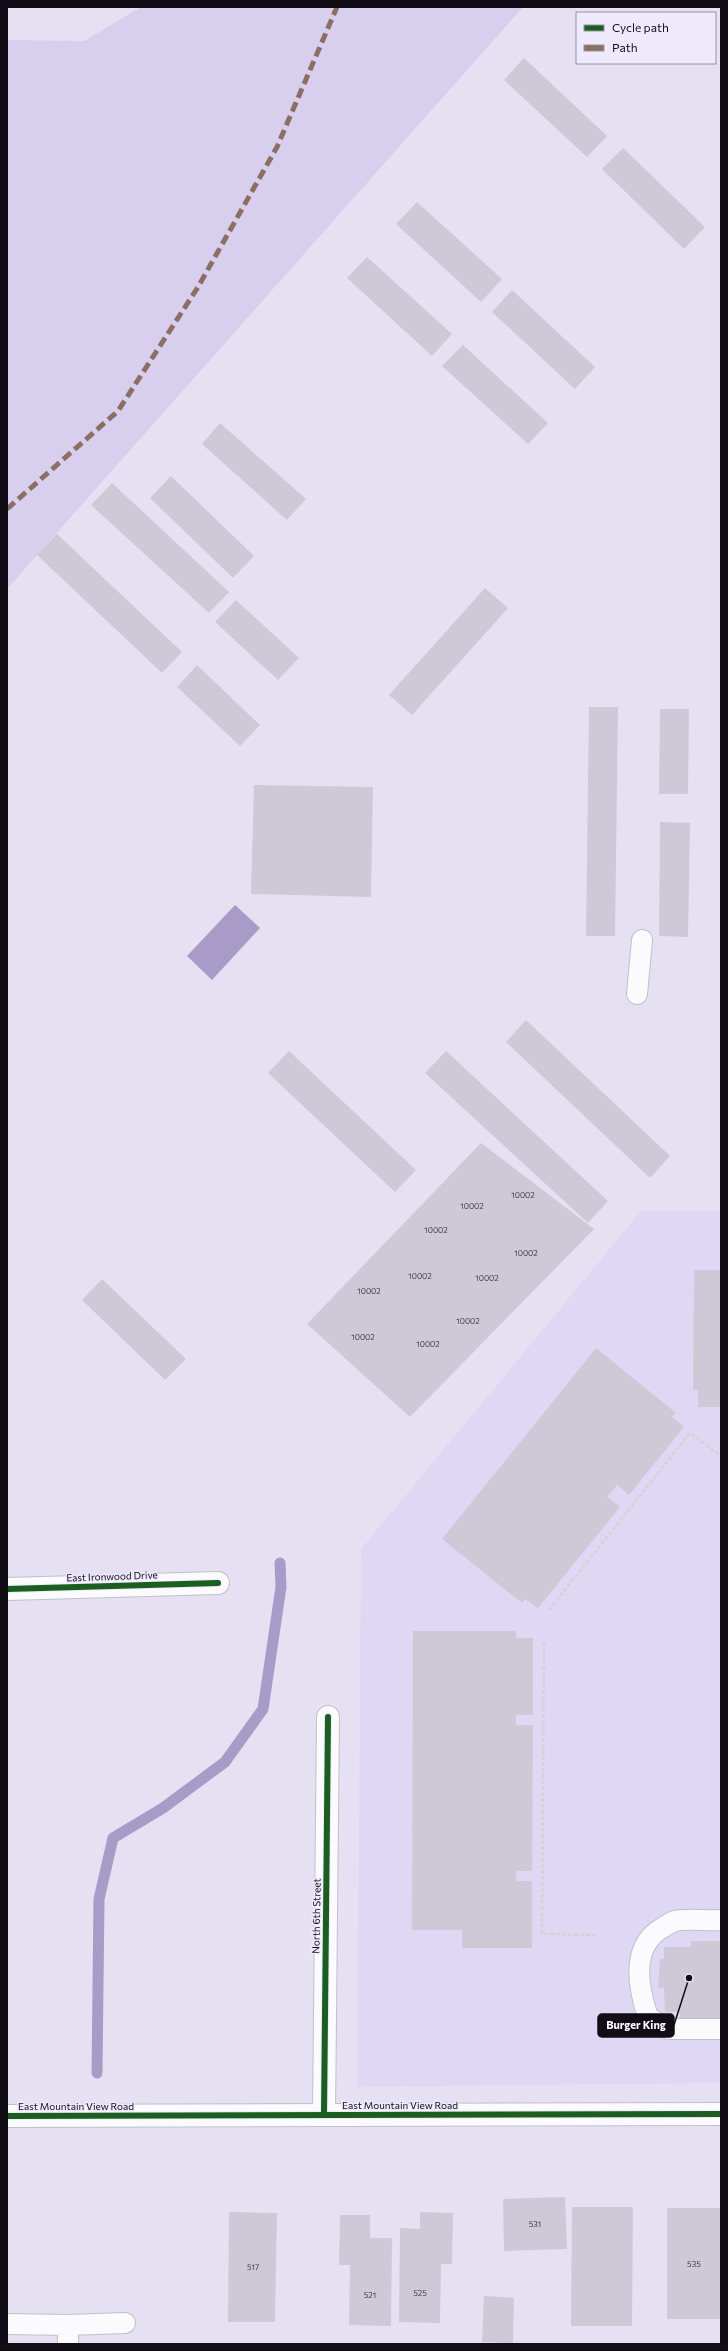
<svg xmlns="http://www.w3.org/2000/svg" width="728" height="2351" viewBox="0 0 728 2351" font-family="Commissioner,sans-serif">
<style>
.built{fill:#dfd8f4}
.green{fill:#d8cfee}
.water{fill:#a89bc8}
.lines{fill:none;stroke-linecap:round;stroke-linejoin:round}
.stream{stroke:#a89bc8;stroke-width:11}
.building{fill:#cdc9d6}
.service-casing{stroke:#c2bfcb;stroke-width:22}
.minor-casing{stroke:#c2bfcb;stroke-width:24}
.tertiary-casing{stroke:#c2bfcb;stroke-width:24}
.path{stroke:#d3d3d7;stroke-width:2.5;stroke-dasharray:4 2;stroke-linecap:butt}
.service{stroke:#fbfafd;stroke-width:20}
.minor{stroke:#fbfafd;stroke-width:22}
.tertiary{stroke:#fbfafd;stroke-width:22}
.quiet{stroke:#8d6e63;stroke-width:5;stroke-dasharray:10 5;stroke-linecap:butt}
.cycleway-casing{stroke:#eeeafc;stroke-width:8}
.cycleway{stroke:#1b5e20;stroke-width:6}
.labels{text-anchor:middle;stroke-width:3;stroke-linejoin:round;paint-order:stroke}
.number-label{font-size:8px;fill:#403d48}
.street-label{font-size:10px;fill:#100d17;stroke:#eeeafc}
.leader{fill:none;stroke:#100d17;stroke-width:1.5}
.callout-dot{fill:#100d17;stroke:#eeeafc;stroke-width:1.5}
.callout{fill:#100d17;stroke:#100d17;stroke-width:1.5}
.callout-label{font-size:11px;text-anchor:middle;font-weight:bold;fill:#fff}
</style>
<rect width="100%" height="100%" fill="#e6e1f2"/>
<path class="built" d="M641 1211H721V2083L357 2087 361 1549Z"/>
<path class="green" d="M141 7H523L7 589V40L84 41Z"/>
<path class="water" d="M235 905 260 928 212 980 187 956Z"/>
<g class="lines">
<path class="stream" d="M97 2073 99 1899 113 1838 163 1808 225 1762 263 1709 281 1587 280 1563"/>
</g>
<path class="building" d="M524 58 607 136 587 157 504 80Z
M623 148 705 227 684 249 602 169Z
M417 202 502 279 481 302 396 224Z
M367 257 452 334 432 356 347 278Z
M512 290 595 367 575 389 492 312Z
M463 345 548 423 528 444 442 366Z
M220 423 306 499 287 520 202 444Z
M171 476 254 556 233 578 150 498Z
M112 483 229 592 209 613 91 505Z
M57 534 182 652 162 673 37 555Z
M485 588 508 608 412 715 389 695Z
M236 600 299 658 278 680 215 622Z
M197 665 260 725 240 746 177 687Z
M589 707H618L615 936H586Z
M660 709H689L688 794H659Z
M254 785 373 787 371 897 251 894Z
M660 822 690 823 688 937 659 936Z
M526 1020 670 1156 650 1178 506 1042Z
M289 1051 416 1170 395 1192 268 1073Z
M446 1051 608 1201 588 1223 425 1073Z
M481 1143 594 1229 410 1417 307 1324Z
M694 1270H721V1407H698V1390H693Z
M102 1279 186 1359 165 1380 82 1300Z
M596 1348 676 1413 672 1417 684 1427 629 1495 617 1485 607 1497 620 1507 538 1608 525 1599 522 1603 442 1539Z
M413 1631H516V1638H533V1715H516V1725H533L532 1871H516V1881H532V1948H462V1930H412Z
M691 1941H721V2019L680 2020V2012H665L664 1988H658L660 1959H664V1947H691Z
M565 2197 567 2249 504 2251 503 2199Z
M572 2207H633L632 2326H571Z
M667 2208H721V2319H667Z
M229 2212 277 2213 275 2322H228Z
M420 2212 453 2213 452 2264H441L440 2323 399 2322 400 2228 420 2229Z
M340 2215H370V2238H392L391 2326 349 2325 350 2265H339Z
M484 2296 514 2298 513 2343 482 2342Z"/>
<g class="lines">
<defs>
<path id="service" d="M637 994 642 940
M721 1920C706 1921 689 1918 675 1921 671 1922 666 1926 662 1928 630 1947 638 1987 648 2017L668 2029H721
M7 2324 68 2325
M68 2344V2325L125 2323"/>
<path id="minor" d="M7 1589 218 1583
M324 2115 328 1717"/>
<path id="tertiary" d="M7 2116 721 2114"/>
</defs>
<use href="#service" class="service-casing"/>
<use href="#minor" class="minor-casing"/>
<use href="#tertiary" class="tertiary-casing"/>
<path class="path" d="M549 1610 690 1433 721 1456
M544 1642 542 1934 596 1935"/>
<use href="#service" class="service"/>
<use href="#minor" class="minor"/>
<use href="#tertiary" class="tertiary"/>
<path class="quiet" d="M7 509 118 411 198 287 277 147 337 7"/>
<defs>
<path id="cycleway" d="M7 1589 218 1583
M324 2115 328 1717
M7 2116 721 2114"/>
</defs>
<use href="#cycleway" class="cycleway-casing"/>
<use href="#cycleway" class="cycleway"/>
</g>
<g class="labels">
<g class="number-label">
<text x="523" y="1198">10002</text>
<text x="472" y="1209">10002</text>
<text x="436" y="1233">10002</text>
<text x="526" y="1256">10002</text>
<text x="420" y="1279">10002</text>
<text x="487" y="1281">10002</text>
<text x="369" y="1294">10002</text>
<text x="468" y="1324">10002</text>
<text x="363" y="1340">10002</text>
<text x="428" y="1347">10002</text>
<text x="535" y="2227">531</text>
<text x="694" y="2267">535</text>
<text x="253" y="2270">517</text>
<text x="420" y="2296">525</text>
<text x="370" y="2298">521</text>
</g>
<g class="street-label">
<text transform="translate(112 1576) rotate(-2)" y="4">East Ironwood Drive</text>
<text transform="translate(316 1916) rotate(-89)" y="4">North 6th Street</text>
<text x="400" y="2109">East Mountain View Road</text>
<text x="76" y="2110">East Mountain View Road</text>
</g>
</g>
<path class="leader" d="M689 1978L674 2025"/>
<circle class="callout-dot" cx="689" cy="1978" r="4"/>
<rect class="callout" x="598" y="2014" width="76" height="23" rx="4"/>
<g class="callout-label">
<text x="636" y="2029">Burger King</text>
</g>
<rect width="728" height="2351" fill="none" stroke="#100d17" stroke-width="16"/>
<rect x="576" y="12" width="140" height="52" fill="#eeeafc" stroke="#9592a0"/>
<rect x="584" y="25" width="20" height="6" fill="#1b5e20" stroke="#9592a0"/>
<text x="612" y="32" font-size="12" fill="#100d17">Cycle path</text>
<rect x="584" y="45" width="20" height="6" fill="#8d6e63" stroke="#9592a0"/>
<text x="612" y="52" font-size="12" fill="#100d17">Path</text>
</svg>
